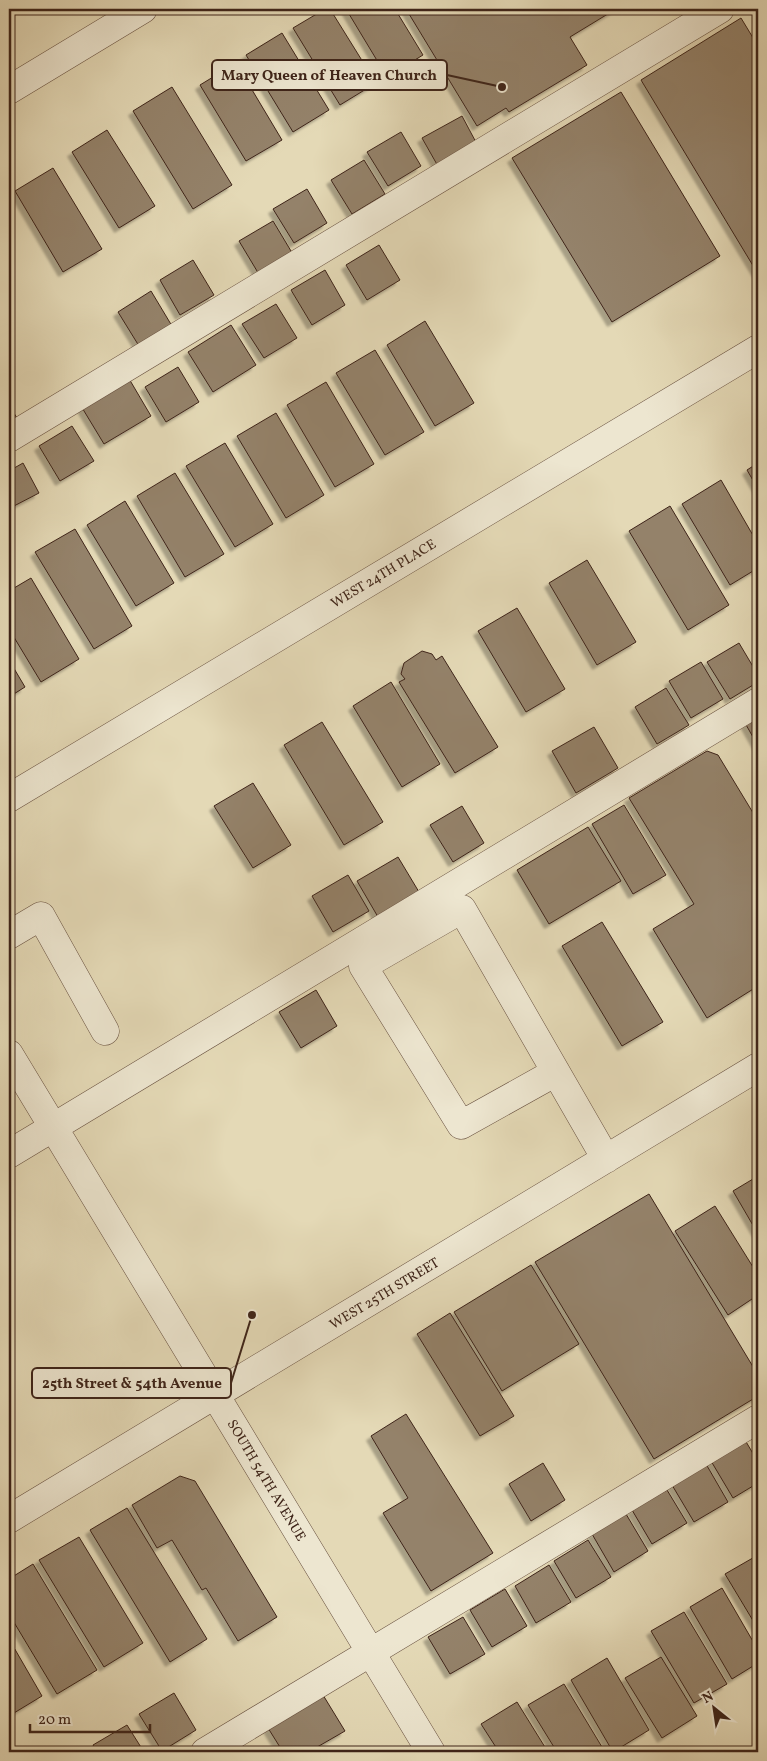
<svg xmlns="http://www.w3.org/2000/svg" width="767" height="1761" viewBox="0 0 767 1761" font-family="Vollkorn,serif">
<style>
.building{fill:#94826b;stroke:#3e2419;filter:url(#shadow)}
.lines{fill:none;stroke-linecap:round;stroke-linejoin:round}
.minor-casing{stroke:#685140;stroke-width:29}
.minor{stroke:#ede6d0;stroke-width:28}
.labels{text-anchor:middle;stroke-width:4.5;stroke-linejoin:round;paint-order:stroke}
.street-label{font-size:14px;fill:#3e2419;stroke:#ede6d0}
.leader{fill:none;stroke:#3e2419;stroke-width:2}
.callout-dot{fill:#3e2419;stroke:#ede6d0;stroke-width:2}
.callout{fill:#ede6d0;stroke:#3e2419;stroke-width:2}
.callout-label{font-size:15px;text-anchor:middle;font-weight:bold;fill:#3e2419}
</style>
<defs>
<filter id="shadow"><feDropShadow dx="-4.5" dy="4.5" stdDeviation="1" flood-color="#0004"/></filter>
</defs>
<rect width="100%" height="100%" fill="#e4d9b6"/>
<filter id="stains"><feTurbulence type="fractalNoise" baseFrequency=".004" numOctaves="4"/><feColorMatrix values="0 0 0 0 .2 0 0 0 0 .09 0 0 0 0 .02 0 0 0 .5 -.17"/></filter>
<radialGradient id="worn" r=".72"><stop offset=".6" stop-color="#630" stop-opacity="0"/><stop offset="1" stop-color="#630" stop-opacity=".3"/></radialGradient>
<path class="building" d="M325 9H330L376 83 340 105 293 28Z
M346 9H395L423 55 387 77Z
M406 9H616L570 37 587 65 509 112 506 108 477 126Z
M741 18 758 46V274L641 80Z
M282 33 329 110 293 132 246 55Z
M236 63 282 140 246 161 200 85Z
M172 87 232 185 193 209 133 111Z
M621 92 720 256 612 322 512 158Z
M462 116 478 146 439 168 422 138Z
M107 130 155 206 119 228 72 152Z
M401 132 421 166 388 186 367 152Z
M364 160 385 194 352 214 331 180Z
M53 168 102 249 63 272 15 191Z
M307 189 327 223 294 243 273 209Z
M273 221 294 256 260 276 239 241Z
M379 245 400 280 367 300 346 265Z
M193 260 214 295 180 315 160 280Z
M325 270 345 305 312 325 291 290Z
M151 291 172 326 139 346 118 312Z
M276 304 297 338 264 358 242 324Z
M425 321 474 403 435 426 387 345Z
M231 325 256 365 213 392 188 352Z
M375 350 424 432 385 455 336 373Z
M178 367 199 402 166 422 145 387Z
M128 377 151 416 104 444 81 406Z
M326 382 374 464 335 487 287 405Z
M9 405 17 418 9 423Z
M276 413 324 495 286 518 237 436Z
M72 426 94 461 60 481 39 446Z
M225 443 273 524 235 547 186 466Z
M23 463 39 493 12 507 9 501V471Z
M758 463V489L747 470Z
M175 473 224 554 185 577 137 496Z
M721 480 758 544V568L730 585 682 504Z
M125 501 174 583 136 606 87 525Z
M670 506 729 605 688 630 629 531Z
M75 529 132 626 94 649 35 552Z
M587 560 636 642 597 665 549 583Z
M31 578 79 659 41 682 9 629V591Z
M517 608 565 689 526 712 478 631Z
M739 643 758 675V682L730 699 707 662Z
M422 651 432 654 436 660 442 656 498 747 455 773 399 682 405 679 401 674 404 663Z
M9 660 25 687 9 697Z
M701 662 723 699 691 718 669 681Z
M391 682 440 764 402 787 353 706Z
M666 688 689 725 657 744 635 707Z
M758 716V746L745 723Z
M322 722 383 822 344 845 284 745Z
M594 727 618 768 576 793 552 751Z
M707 751 718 755 758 821V986L707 1018 653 929 694 904 629 798Z
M253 783 291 845 253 868 214 806Z
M624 805 666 875 633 894 592 824Z
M462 806 484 843 453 862 430 825Z
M588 827 621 881 549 924 517 870Z
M398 857 419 892 378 917 357 881Z
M348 875 369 911 333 932 312 896Z
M602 922 663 1022 622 1046 562 946Z
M316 990 337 1026 301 1048 279 1012Z
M758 1176V1234L733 1191Z
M649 1194 758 1375V1396L654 1459 535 1262Z
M715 1206 758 1275V1295L728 1315 675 1231Z
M531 1265 579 1344 502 1391 454 1312Z
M450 1313 514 1416 480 1436 417 1334Z
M406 1414 493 1553 431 1591 383 1513 408 1498 371 1436Z
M745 1440 758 1462V1483L733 1498 711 1461Z
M543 1463 565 1500 531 1521 509 1484Z
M706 1464 728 1502 694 1522 672 1485Z
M180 1476 195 1481 277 1617 238 1641 206 1588 202 1590 172 1540 157 1548 132 1505Z
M667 1490 687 1523 652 1544 632 1510Z
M127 1508 207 1639 170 1662 90 1530Z
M626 1514 648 1551 614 1572 592 1534Z
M79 1537 143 1643 104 1667 39 1560Z
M588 1540 611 1577 576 1598 554 1561Z
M758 1555V1629L725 1574Z
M33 1564 97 1670 57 1694 9 1614V1579Z
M549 1565 571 1602 536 1623 515 1586Z
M722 1588 758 1650V1663L732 1679 690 1607Z
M505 1589 527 1626 492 1647 470 1610Z
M684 1612 727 1684 694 1703 651 1631Z
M463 1617 485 1654 450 1674 428 1637Z
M9 1639 42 1696 9 1716Z
M661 1657 697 1716 662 1738 625 1678Z
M607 1658 649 1730 613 1752 571 1680Z
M564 1684 605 1752H557L528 1705Z
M174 1693 196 1730 162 1751 139 1714Z
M323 1695 345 1731 312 1750 313 1752H283L268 1728Z
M517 1702 548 1752H499L481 1724Z
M127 1725 144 1752H97L93 1745Z"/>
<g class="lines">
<defs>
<path id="minor" d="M9 90 143 9
M9 438 720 9
M9 798 758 349
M9 935 41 916 105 1031
M9 1054 431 1752
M556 1072 461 1125 363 966 462 909 606 1159
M9 1154 758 702
M9 1519 758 1067
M205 1752 758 1419"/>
</defs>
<use href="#minor" class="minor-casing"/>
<use href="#minor" class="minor"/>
</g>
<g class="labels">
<g class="street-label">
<text transform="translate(383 573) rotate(-31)" y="5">WEST 24TH PLACE</text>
<text transform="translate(384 1293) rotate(-31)" y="5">WEST 25TH STREET</text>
<text transform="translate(267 1480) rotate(59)" y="5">SOUTH 54TH AVENUE</text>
</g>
</g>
<path class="leader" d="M502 87L447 75M252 1315L231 1383"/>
<g class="callout-dot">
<circle cx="502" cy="87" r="5"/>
<circle cx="252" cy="1315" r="5"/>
</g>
<g class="callout">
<rect x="212" y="60" width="235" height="30" rx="5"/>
<rect x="32" y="1368" width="199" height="30" rx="5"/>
</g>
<g class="callout-label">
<text x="329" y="80">Mary Queen of Heaven Church</text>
<text x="132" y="1388">25th Street &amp; 54th Avenue</text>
</g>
<rect width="767" height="1761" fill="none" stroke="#e4d9b6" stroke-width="30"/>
<rect x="10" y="10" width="747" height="1741" fill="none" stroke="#3e2419" stroke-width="2.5"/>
<rect x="15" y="15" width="737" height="1731" fill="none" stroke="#3e2419"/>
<g transform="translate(714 1708) rotate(330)" stroke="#ede6d0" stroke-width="4" paint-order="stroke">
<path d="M0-4L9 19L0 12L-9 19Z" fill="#3e2419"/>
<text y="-8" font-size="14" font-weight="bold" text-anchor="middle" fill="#3e2419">N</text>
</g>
<path d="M30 1724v8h120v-8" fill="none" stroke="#3e2419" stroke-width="2.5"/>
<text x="38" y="1724" font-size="15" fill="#3e2419" stroke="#ede6d0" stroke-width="4" paint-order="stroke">20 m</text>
<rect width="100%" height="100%" filter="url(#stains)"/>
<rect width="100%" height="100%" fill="url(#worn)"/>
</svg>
